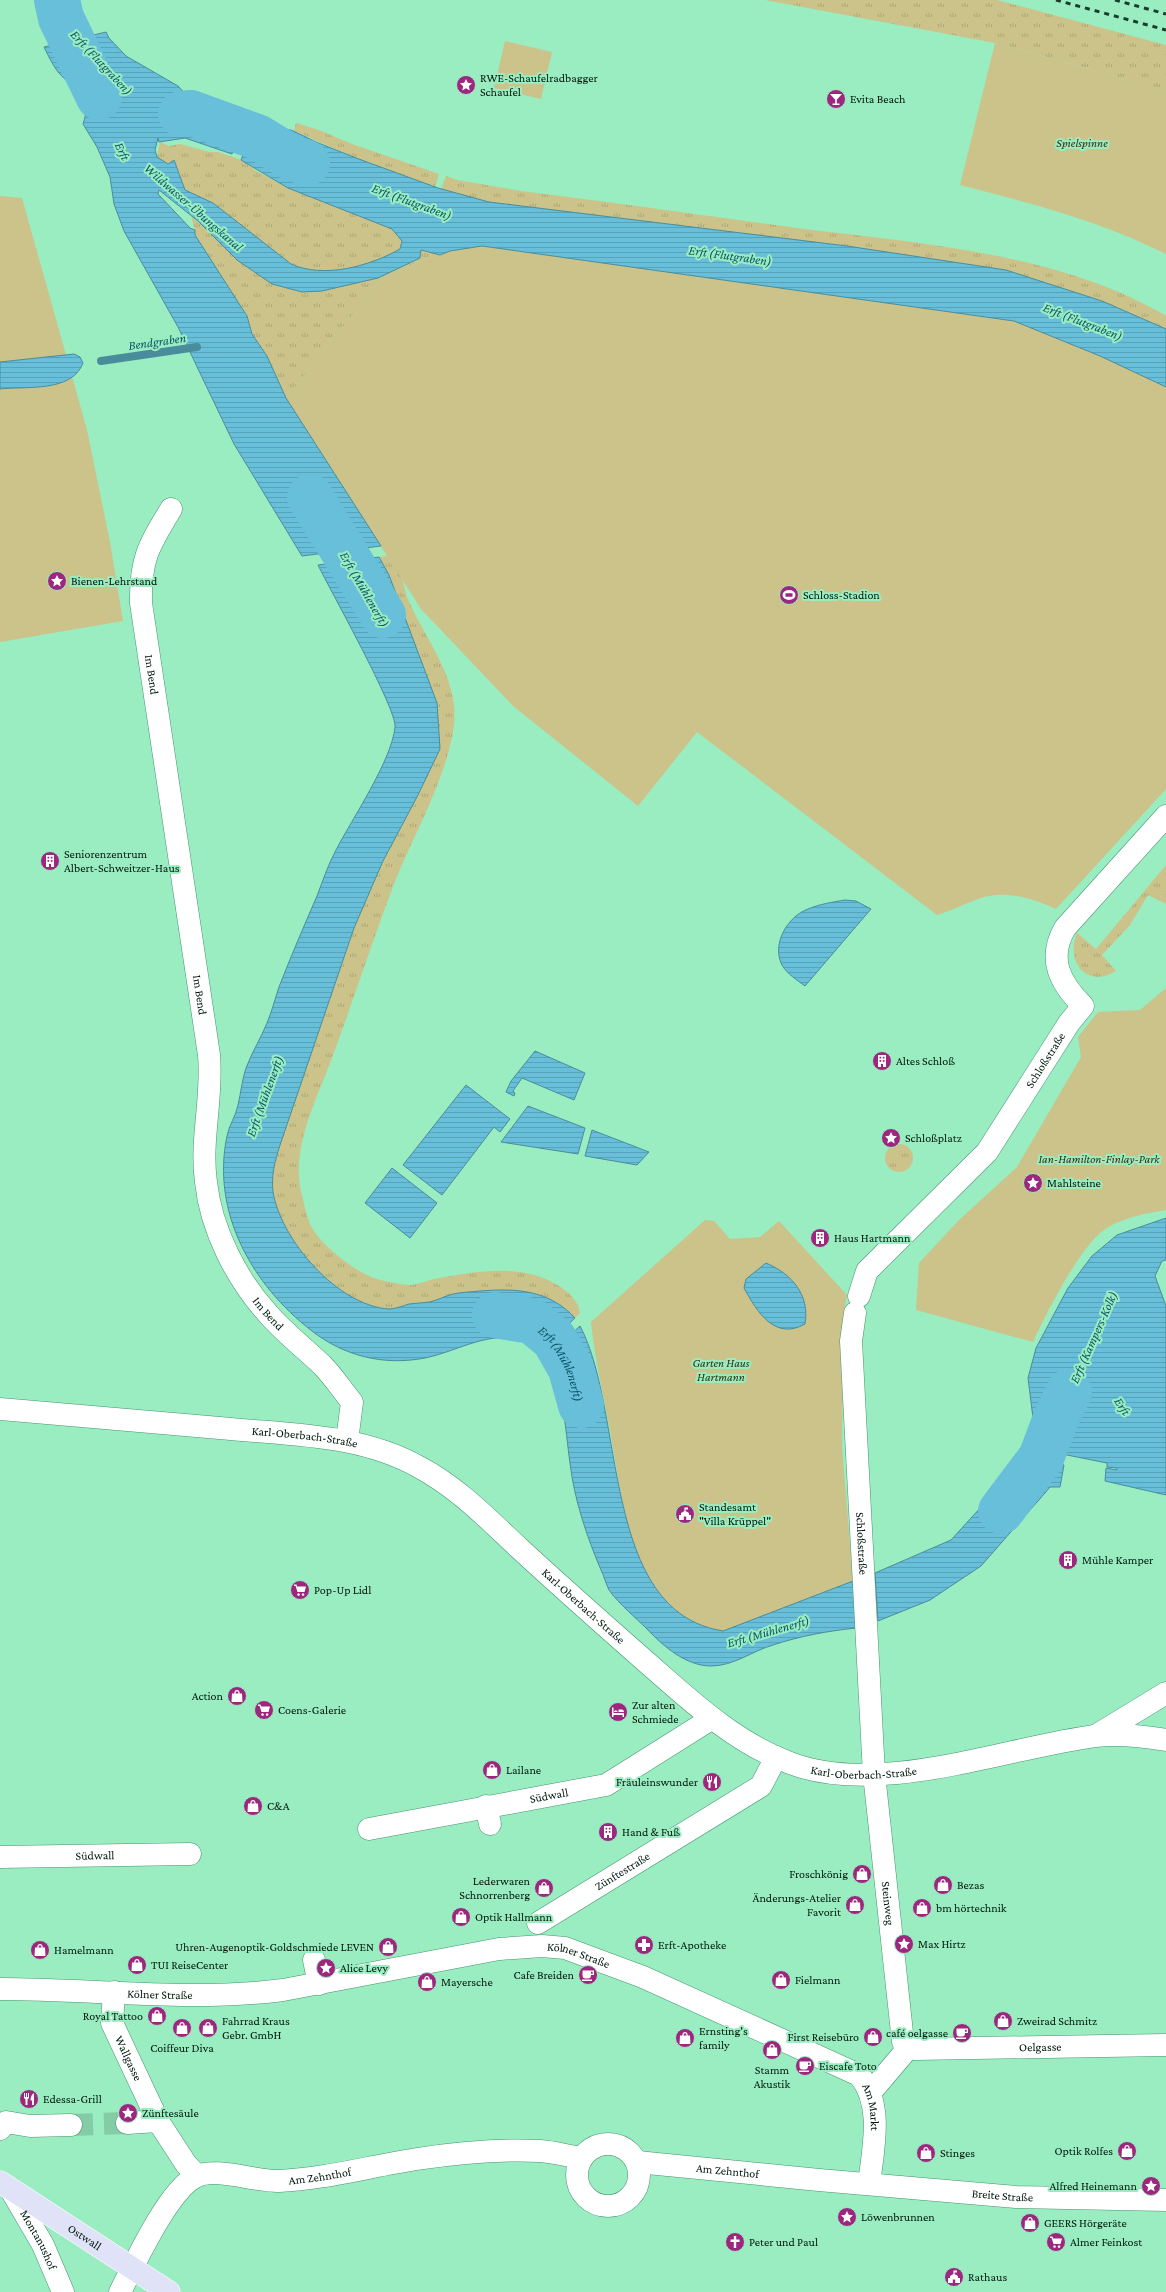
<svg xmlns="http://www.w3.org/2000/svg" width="1166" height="2292" viewBox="0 0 1166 2292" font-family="'Crimson Pro',serif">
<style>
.grass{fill:url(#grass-tufts)}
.park{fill:#cbc38a}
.water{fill:url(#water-rules);stroke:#498d9c}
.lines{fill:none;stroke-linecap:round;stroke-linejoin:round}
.stream{stroke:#498d9c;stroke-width:8}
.river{stroke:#68bfda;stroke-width:46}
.minor-tunnel{stroke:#83cca6;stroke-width:22;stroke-dasharray:22 11;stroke-linecap:butt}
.minor-casing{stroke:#44956f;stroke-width:23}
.major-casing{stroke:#fff;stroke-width:23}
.minor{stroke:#fff;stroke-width:22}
.major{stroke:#e0e3f8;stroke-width:22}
.rail{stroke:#1b3d2c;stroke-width:3;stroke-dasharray:5 5;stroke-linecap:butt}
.labels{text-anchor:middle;stroke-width:4;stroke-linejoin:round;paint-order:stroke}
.poi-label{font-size:12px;fill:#00180c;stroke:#9aecc1;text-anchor:start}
.park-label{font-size:12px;font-style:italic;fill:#342f0f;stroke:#9aecc1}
.street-label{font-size:12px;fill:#00180c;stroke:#9aecc1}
.water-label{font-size:13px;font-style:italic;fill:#0b5669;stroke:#9aecc1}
</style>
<defs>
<pattern id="grass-tufts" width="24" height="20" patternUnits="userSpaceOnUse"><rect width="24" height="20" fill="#cbc38a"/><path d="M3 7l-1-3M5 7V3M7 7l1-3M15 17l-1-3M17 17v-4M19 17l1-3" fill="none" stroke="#ada776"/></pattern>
<pattern id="water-rules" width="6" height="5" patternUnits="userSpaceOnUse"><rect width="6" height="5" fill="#68bfda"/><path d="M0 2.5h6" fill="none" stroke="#58a3ba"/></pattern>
</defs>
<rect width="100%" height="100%" fill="#9aecc1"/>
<path class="grass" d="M765 0H997L1166 45V94L1104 73 995 43Z
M296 123 319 130 352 144 439 174 435 187 356 158 294 131Z
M160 142 169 146 180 144 210 152H218L236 158 246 162 255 170 288 188 392 229 402 241 400 249C370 266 324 279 291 264L213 203 185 190 174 160 168 164 157 157Z
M446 176 457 180 521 191C613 202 705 216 797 228 917 243 1061 253 1166 316V329L1102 301 1006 270 847 246 489 202 441 189Z
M191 216 272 284 378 278 420 258 421 250 440 255 417 262 377 284 286 398 267 356 252 334 247 316 195 235V230Z
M387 556C392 564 400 573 403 582 405 587 405 592 407 597 422 633 449 665 454 705 460 755 412 837 394 884 372 942 353 1001 332 1058 317 1098 293 1144 300 1187 303 1199 306 1215 311 1226 320 1244 351 1268 369 1276 380 1281 398 1284 409 1285 419 1285 430 1279 439 1278 479 1271 523 1263 559 1286 569 1292 579 1302 580 1313L575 1318C549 1290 517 1288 480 1291 472 1292 462 1292 453 1294 445 1296 438 1300 430 1302 423 1303 416 1303 409 1304 403 1306 395 1309 389 1309 338 1306 281 1240 273 1192 271 1175 275 1161 280 1145L354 928 383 861 418 795 440 749 437 703 389 575 379 557Z
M1166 865V904L1148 895 1130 925 1102 955 1116 971C1087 989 1065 962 1077 933L1096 949Z
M885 1158a14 14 0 1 1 28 0a14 14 0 1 1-28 0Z"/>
<path class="park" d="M505 41 552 52 541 99 494 88Z
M995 43 1104 73 1166 94V254C1101 221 1030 203 960 185Z
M0 196 22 198 87 430 110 542 123 621 0 642Z
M482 246 1014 321 1101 356 1166 387V789L1056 909C1031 898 1005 889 978 899 964 904 951 911 937 915L697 732 638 806 513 706 421 609 286 398 377 284 417 262 450 251Z
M1166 988V1210C1147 1213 1127 1217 1110 1226 1082 1240 1047 1313 1033 1342L916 1310 919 1263 958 1221 1017 1167 1081 1057 1078 1037 1098 1012 1140 1010Z
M705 1220 714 1221 730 1239 760 1237 779 1221 847 1295 844 1311 842 1447 853 1581 723 1631C632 1617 624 1508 611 1436 604 1398 595 1361 591 1322Z"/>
<path class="water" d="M106 32 109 38 126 56 178 86 197 106 244 123 239 138 189 121 238 141 232 154 185 138 159 142 158 138 155 150 157 157 168 164 174 160 185 190 213 203 291 264C324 279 370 266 400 249L402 241 392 229 288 188 241 160 254 125 263 129 291 130 316 142 356 158 438 188 489 202 847 246 1006 270 1102 301 1166 329V387L1100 356 1014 321 482 246 450 251 440 255 421 250 420 258 378 278 322 291 302 292 272 284 237 260 198 221 159 190 158 194 190 228 195 230V235L247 316 252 334 267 356 286 398 381 546 302 556 234 444 178 327 124 231 114 204 110 177 97 147 83 124C93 97 73 89 58 72 52 64 48 55 44 47Z
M74 354 80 357 83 363C72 393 24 386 0 389V362Z
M379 557 389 575 437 703 440 749 418 795 383 861 354 928 280 1145C275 1161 271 1175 273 1192 281 1240 338 1306 389 1309 395 1309 403 1306 409 1304 416 1303 423 1303 430 1302 438 1300 445 1296 453 1294 462 1292 472 1292 480 1291 517 1288 549 1290 575 1318L539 1351C502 1321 464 1350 425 1358 384 1366 344 1356 312 1331 252 1285 211 1212 227 1136 229 1125 236 1116 238 1105 241 1092 242 1080 246 1068 252 1052 261 1038 267 1023 272 1011 275 999 279 987 291 956 304 926 317 896 323 880 328 865 336 850 352 819 392 760 395 727 397 709 330 590 318 565Z
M845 900 856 901 871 909 805 986C797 980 787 974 782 965 771 944 788 916 808 909 820 904 833 902 845 900Z
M535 1051 585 1073 574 1100 522 1078 513 1091 515 1093 514 1096 506 1092 511 1081Z
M466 1085 510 1119 500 1132 494 1127 442 1195 403 1165Z
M528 1106 585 1128 578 1154 501 1142Z
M592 1130 649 1152 637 1165 585 1156Z
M392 1168 437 1203 410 1238 365 1203Z
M1166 1218V1260L1162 1261 1155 1276 1166 1306V1495L1105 1481 1106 1468 1117 1470V1468L1107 1467V1463L1022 1446 1033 1418 1028 1378 1036 1348 1068 1288 1092 1256 1117 1235Z
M766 1263C792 1274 810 1295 805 1324 775 1341 757 1312 744 1288L746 1279Z
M580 1326C626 1412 600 1612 723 1631L853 1581 856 1628C828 1631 800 1636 773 1645 752 1651 734 1666 711 1666 686 1666 663 1646 647 1629 635 1617 619 1604 609 1590 606 1584 604 1576 601 1570 587 1537 574 1499 570 1463 565 1427 564 1389 546 1357Z
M1021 1456 1055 1465 1056 1462 1064 1465 1060 1487H1050L1045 1493 981 1566 930 1600 878 1621 875 1573 951 1540 1002 1484Z"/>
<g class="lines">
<path class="stream" d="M101 361 197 347"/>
<g class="river">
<path d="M57 0 61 18 99 97"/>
<path d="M181 114 191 113 257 137 290 157 307 163"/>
<path d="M310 497 383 615"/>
<path id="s1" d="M495 1315 532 1321 554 1339 571 1369 581 1405"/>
<path d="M1001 1511 1041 1458 1056 1418 1069 1392"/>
</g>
<path class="minor-tunnel" d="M71 2125 127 2123"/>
<defs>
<g id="minor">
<path id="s2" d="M171 509C149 545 140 559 141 603L209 1055C213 1098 200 1140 206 1182 211 1230 237 1280 269 1315 285 1333 304 1348 322 1365 333 1376 342 1390 352 1402L347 1441"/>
<path id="s3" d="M859 1296 867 1271 987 1152 1069 1023 1083 1006C1060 983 1047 959 1065 928L1166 816"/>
<path id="s4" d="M855 1313 851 1341 874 1774 903 2042 907 2046 915 2049 1166 2045"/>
<path id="s5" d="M0 1409C77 1415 154 1422 231 1429 295 1435 362 1435 419 1467 457 1487 488 1519 519 1548 560 1586 602 1623 644 1660 689 1699 733 1742 790 1763 878 1797 1005 1748 1095 1736 1119 1733 1143 1736 1166 1740"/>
<path d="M1097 1735 1166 1693"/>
<path d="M486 1806 490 1824"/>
<path id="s6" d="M369 1829 606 1785 711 1719"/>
<path id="s7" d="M0 1857 190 1854"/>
<path id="s8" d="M538 1923 761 1786 776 1757"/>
<path d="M314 1960 319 1984"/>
<path id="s9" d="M0 1989C95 1989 189 2002 283 1990L499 1949 542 1946 565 1948 643 1977 859 2075C884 2104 873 2149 869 2184"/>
<path id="s10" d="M114 1992 112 2023 158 2121 186 2164 197 2176"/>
<path d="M870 2093 909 2047"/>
<path d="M127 2123 158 2121"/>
<path d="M0 2129 6 2122 30 2126 71 2125"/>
<circle cx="608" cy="2175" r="31"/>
<path id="s11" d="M637 2162 819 2180 1016 2197 1166 2200"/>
<path id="s12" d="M11 2190 43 2245 63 2292"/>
<path id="s13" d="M120 2292C135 2263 168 2191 195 2177 215 2166 256 2182 279 2181 325 2179 371 2166 417 2159 457 2153 500 2149 540 2151 554 2152 568 2156 582 2158"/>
</g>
<g id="major">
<path id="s14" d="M0 2182 169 2292"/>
</g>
</defs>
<use href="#minor" class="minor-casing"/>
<use href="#major" class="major-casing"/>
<use href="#minor" class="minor"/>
<use href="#major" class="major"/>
<path class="rail" d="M1056 0 1166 30
M1115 0 1166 14"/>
</g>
<defs>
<symbol id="sight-disc" viewBox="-11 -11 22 22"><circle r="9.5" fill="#9d267e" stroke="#9aecc1"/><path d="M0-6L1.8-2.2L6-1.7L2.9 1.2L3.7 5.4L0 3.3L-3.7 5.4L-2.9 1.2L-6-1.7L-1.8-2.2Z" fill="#fff"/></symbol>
<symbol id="bar-disc" viewBox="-11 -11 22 22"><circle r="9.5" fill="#9d267e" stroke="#9aecc1"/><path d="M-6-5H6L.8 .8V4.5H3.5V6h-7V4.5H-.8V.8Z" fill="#fff"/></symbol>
<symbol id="stadium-disc" viewBox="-11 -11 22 22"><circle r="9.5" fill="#9d267e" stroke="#9aecc1"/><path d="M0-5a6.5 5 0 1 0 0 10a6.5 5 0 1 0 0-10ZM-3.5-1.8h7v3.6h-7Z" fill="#fff"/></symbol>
<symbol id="building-disc" viewBox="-11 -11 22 22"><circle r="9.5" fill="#9d267e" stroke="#9aecc1"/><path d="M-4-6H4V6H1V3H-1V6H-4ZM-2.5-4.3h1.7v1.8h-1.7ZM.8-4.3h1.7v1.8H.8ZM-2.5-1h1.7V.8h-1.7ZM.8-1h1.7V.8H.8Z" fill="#fff"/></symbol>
<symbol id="civic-disc" viewBox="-11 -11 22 22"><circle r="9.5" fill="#9d267e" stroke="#9aecc1"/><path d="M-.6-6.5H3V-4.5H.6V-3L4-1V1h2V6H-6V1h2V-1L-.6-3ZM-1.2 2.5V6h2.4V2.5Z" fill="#fff"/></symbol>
<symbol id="supermarket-disc" viewBox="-11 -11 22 22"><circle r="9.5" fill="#9d267e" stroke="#9aecc1"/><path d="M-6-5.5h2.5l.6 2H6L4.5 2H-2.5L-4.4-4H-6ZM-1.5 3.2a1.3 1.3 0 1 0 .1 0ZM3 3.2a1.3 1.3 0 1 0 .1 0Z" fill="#fff"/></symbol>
<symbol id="shop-disc" viewBox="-11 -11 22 22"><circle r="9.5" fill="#9d267e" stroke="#9aecc1"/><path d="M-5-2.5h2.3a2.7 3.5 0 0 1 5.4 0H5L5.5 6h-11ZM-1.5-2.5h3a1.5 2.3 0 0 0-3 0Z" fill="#fff"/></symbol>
<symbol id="hotel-disc" viewBox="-11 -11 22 22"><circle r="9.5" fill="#9d267e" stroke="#9aecc1"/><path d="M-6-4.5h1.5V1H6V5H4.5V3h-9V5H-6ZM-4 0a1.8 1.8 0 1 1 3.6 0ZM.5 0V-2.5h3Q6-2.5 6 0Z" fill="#fff"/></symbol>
<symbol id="restaurant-disc" viewBox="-11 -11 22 22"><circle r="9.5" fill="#9d267e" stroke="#9aecc1"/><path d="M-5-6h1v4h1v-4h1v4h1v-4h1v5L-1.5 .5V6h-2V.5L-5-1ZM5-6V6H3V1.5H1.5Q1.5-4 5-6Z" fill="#fff"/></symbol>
<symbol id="pharmacy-disc" viewBox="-11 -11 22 22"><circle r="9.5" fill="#9d267e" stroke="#9aecc1"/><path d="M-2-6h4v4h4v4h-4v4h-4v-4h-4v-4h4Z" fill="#fff"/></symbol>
<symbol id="cafe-disc" viewBox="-11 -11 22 22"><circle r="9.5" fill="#9d267e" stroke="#9aecc1"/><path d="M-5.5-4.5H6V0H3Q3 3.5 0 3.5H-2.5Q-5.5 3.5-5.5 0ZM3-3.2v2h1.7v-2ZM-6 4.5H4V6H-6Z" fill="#fff"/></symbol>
<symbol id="church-disc" viewBox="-11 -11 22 22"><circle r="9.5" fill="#9d267e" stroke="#9aecc1"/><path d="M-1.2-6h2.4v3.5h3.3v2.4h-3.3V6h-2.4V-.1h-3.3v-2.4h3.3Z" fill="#fff"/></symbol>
</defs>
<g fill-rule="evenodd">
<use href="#sight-disc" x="455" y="74" width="22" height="22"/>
<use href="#bar-disc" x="825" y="88" width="22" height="22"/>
<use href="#sight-disc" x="46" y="570" width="22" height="22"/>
<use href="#stadium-disc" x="778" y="584" width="22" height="22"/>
<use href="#building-disc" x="39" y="850" width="22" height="22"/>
<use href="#building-disc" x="871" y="1050" width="22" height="22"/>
<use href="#sight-disc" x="880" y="1127" width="22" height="22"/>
<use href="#sight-disc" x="1022" y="1172" width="22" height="22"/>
<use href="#building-disc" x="809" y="1227" width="22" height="22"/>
<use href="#civic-disc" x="674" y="1503" width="22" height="22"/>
<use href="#building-disc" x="1057" y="1549" width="22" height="22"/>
<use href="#supermarket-disc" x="289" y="1579" width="22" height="22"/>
<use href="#shop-disc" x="226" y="1685" width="22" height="22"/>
<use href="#supermarket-disc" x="253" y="1699" width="22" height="22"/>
<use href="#hotel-disc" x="607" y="1701" width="22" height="22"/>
<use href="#shop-disc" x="481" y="1759" width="22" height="22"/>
<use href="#restaurant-disc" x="701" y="1771" width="22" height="22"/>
<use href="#shop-disc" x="242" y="1795" width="22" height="22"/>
<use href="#building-disc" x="597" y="1821" width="22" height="22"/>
<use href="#shop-disc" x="851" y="1863" width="22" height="22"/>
<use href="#shop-disc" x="932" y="1874" width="22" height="22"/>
<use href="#shop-disc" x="533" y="1877" width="22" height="22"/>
<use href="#shop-disc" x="844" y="1894" width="22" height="22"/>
<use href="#shop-disc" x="911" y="1897" width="22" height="22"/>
<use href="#shop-disc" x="450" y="1906" width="22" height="22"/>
<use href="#sight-disc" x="893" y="1933" width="22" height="22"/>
<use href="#pharmacy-disc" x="633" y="1934" width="22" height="22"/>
<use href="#shop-disc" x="377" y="1936" width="22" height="22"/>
<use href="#shop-disc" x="29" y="1939" width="22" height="22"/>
<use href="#shop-disc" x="126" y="1954" width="22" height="22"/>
<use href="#sight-disc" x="315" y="1957" width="22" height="22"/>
<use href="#cafe-disc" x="577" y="1964" width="22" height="22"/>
<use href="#shop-disc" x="770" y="1969" width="22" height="22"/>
<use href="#shop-disc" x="416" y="1971" width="22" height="22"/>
<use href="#shop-disc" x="146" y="2005" width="22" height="22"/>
<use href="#shop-disc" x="992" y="2010" width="22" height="22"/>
<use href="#shop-disc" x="171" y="2017" width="22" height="22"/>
<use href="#shop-disc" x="197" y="2017" width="22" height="22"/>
<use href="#cafe-disc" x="951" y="2022" width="22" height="22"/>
<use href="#shop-disc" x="862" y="2026" width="22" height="22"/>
<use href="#shop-disc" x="674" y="2027" width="22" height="22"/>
<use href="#shop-disc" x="761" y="2039" width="22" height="22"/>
<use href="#cafe-disc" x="794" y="2055" width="22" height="22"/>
<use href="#restaurant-disc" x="18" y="2088" width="22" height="22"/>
<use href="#sight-disc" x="117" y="2102" width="22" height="22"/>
<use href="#shop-disc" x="1116" y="2140" width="22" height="22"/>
<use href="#shop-disc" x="915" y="2142" width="22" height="22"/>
<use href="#sight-disc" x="1140" y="2175" width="22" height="22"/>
<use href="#sight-disc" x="836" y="2206" width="22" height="22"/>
<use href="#shop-disc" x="1019" y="2212" width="22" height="22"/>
<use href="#church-disc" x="724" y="2231" width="22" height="22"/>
<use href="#supermarket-disc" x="1045" y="2231" width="22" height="22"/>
<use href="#civic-disc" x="943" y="2266" width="22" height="22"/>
</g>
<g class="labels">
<g class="poi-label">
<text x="480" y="82">RWE-Schaufelradbagger<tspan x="480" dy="14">Schaufel</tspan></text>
<text x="850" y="103">Evita Beach</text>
<text x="71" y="585">Bienen-Lehrstand</text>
<text x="803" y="599">Schloss-Stadion</text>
<text x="64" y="858">Seniorenzentrum<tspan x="64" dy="14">Albert-Schweitzer-Haus</tspan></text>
<text x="896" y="1065">Altes Schloß</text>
<text x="905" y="1142">Schloßplatz</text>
<text x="1047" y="1187">Mahlsteine</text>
<text x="834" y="1242">Haus Hartmann</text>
<text x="699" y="1511">Standesamt<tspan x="699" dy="14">"Villa Krüppel"</tspan></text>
<text x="1082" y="1564">Mühle Kamper</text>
<text x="314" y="1594">Pop-Up Lidl</text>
<text x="223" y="1700" text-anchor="end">Action</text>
<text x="632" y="1709">Zur alten<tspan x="632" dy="14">Schmiede</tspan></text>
<text x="278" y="1714">Coens-Galerie</text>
<text x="506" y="1774">Lailane</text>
<text x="698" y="1786" text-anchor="end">Fräuleinswunder</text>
<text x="267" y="1810">C&amp;A</text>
<text x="622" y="1836">Hand &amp; Fuß</text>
<text x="848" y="1878" text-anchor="end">Froschkönig</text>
<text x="530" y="1885" text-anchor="end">Lederwaren<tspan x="530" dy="14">Schnorrenberg</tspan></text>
<text x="957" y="1889">Bezas</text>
<text x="841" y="1902" text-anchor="end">Änderungs-Atelier<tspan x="841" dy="14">Favorit</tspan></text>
<text x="936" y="1912">bm hörtechnik</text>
<text x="475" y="1921">Optik Hallmann</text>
<text x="918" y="1948">Max Hirtz</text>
<text x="658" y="1949">Erft-Apotheke</text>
<text x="374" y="1951" text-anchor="end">Uhren-Augenoptik-Goldschmiede LEVEN</text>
<text x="54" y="1954">Hamelmann</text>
<text x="151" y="1969">TUI ReiseCenter</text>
<text x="340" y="1972">Alice Levy</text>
<text x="574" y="1979" text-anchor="end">Cafe Breiden</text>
<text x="795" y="1984">Fielmann</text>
<text x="441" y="1986">Mayersche</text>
<text x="143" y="2020" text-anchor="end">Royal Tattoo</text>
<text x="222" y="2025">Fahrrad Kraus<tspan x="222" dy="14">Gebr. GmbH</tspan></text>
<text x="1017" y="2025">Zweirad Schmitz</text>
<text x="699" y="2035">Ernsting's<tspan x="699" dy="14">family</tspan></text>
<text x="948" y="2037" text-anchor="end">café oelgasse</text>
<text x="859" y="2041" text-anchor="end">First Reisebüro</text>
<text x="182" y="2052" text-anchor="middle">Coiffeur Diva</text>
<text x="819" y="2070">Eiscafe Toto</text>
<text x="772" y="2074" text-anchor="middle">Stamm<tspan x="772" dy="14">Akustik</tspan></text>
<text x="43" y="2103">Edessa-Grill</text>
<text x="142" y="2117">Zünftesäule</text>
<text x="1113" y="2155" text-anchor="end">Optik Rolfes</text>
<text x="940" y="2157">Stinges</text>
<text x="1137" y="2190" text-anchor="end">Alfred Heinemann</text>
<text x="861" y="2221">Löwenbrunnen</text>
<text x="1044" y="2227">GEERS Hörgeräte</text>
<text x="749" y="2246">Peter und Paul</text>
<text x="1070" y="2246">Almer Feinkost</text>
<text x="968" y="2281">Rathaus</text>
</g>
<g class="park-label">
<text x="1082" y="147">Spielspinne</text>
<text x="1099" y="1163">Ian-Hamilton-Finlay-Park</text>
<text x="721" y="1367">Garten Haus<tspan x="721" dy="14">Hartmann</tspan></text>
</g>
<g class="street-label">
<text dy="4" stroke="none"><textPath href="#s2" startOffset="173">Im Bend</textPath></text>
<text dy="4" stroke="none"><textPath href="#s2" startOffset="497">Im Bend</textPath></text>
<text dy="4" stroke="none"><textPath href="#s3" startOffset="304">Schloßstraße</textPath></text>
<text dy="4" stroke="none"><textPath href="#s2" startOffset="833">Im Bend</textPath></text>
<text dy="4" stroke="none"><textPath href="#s5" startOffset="306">Karl-Oberbach-Straße</textPath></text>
<text dy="4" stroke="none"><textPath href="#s4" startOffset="231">Schloßstraße</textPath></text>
<text dy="4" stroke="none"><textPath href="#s5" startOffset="641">Karl-Oberbach-Straße</textPath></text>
<text dy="4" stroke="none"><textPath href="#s5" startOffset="977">Karl-Oberbach-Straße</textPath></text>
<text dy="4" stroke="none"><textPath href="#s6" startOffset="183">Südwall</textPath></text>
<text dy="4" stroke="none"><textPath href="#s7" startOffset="95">Südwall</textPath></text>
<text dy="4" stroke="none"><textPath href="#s8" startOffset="99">Zünftestraße</textPath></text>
<text dy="4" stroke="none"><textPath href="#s4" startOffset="592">Steinweg</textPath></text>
<text dy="4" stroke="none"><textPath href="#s9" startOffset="584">Kölner Straße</textPath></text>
<text dy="4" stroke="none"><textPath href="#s9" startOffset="160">Kölner Straße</textPath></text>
<text dy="4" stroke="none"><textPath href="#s4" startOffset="871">Oelgasse</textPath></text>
<text dy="4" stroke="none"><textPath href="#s10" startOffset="70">Wallgasse</textPath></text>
<text dy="4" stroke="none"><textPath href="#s9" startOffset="925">Am Markt</textPath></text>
<text dy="4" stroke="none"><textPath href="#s11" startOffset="91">Am Zehnthof</textPath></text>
<text dy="4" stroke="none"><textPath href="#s13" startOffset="265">Am Zehnthof</textPath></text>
<text dy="4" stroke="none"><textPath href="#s11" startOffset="367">Breite Straße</textPath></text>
<text dy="4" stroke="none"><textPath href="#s14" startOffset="101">Ostwall</textPath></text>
<text dy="4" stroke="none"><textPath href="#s12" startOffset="57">Montanushof</textPath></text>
</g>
<g class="water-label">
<text transform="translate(102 62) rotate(47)" y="5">Erft (Flutgraben)</text>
<text transform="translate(123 151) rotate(65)" y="5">Erft</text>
<text transform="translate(412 201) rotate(20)" y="5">Erft (Flutgraben)</text>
<text transform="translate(194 207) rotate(41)" y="5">Wildwasser-Übungskanal</text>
<text transform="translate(730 255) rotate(8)" y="5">Erft (Flutgraben)</text>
<text transform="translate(1083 321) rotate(21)" y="5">Erft (Flutgraben)</text>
<text transform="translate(157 341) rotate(-8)" y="5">Bendgraben</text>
<text transform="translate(365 589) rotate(60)" y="5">Erft (Mühlenerft)</text>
<text transform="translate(264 1096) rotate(-70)" y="5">Erft (Mühlenerft)</text>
<text transform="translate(1093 1337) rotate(-66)" y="5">Erft (Kampers-Kolk)</text>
<text dy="5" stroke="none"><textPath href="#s1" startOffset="91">Erft (Mühlenerft)</textPath></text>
<text transform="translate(1123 1406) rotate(57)" y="5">Erft</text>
<text transform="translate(768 1631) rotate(-16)" y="5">Erft (Mühlenerft)</text>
</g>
</g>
</svg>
